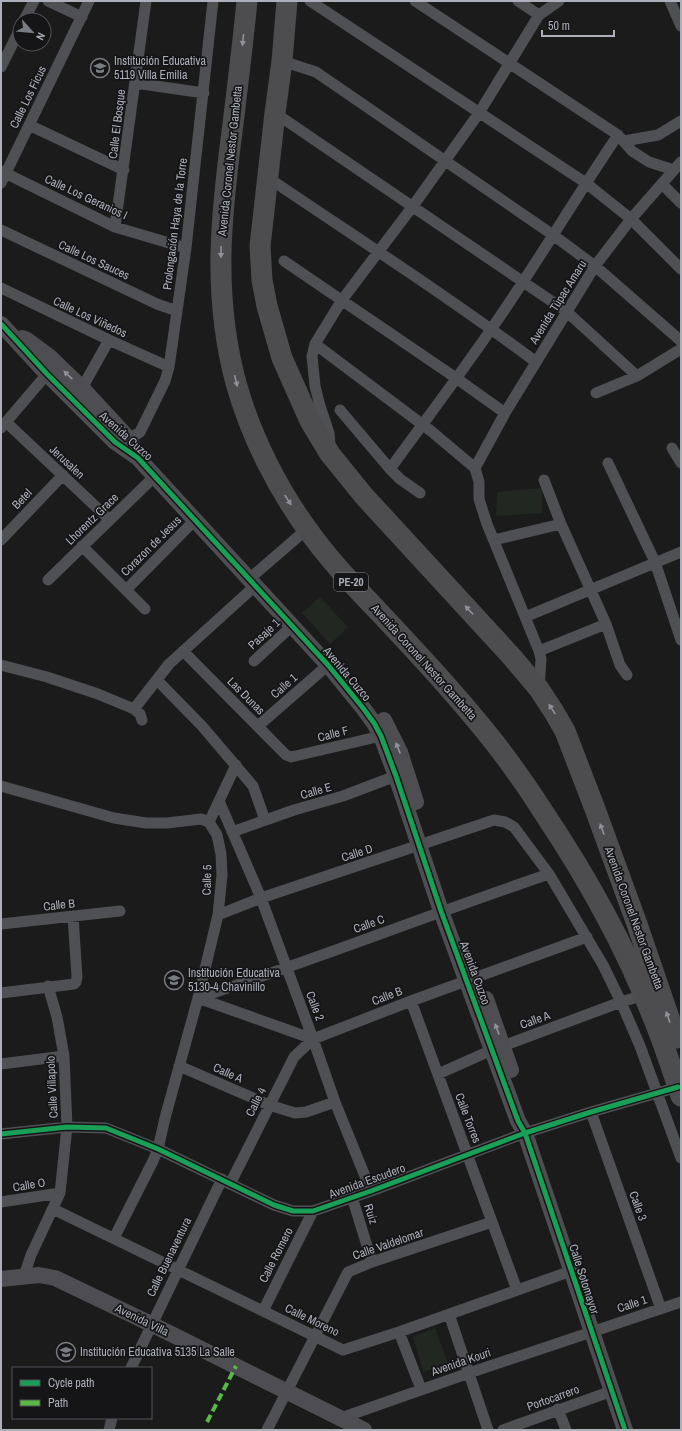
<svg xmlns="http://www.w3.org/2000/svg" width="682" height="1431" viewBox="0 0 682 1431" font-family="'Archivo Narrow',sans-serif">
<style>
.green{fill:#212822}
.lines{fill:none;stroke-linecap:round;stroke-linejoin:round}
.street{stroke:#4f5054;stroke-width:11}
.secondary{stroke:#4e4e52;stroke-width:16}
.highway{stroke:#4d4d50;stroke-width:21}
.quiet{stroke:#58b947;stroke-width:4;stroke-dasharray:8 4;stroke-linecap:butt}
.cycleway-casing{stroke:#151517;stroke-width:8}
.cycleway{stroke:#1a9f57;stroke-width:5}
.oneway{fill:#90929b}
.oneway2{fill:#90939c}
.labels{text-anchor:middle;stroke-width:3.5;stroke-linejoin:round;paint-order:stroke}
.shield{fill:#151517;stroke:#7f828a;stroke-width:1}
.shield-label{font-size:11px;font-weight:bold;fill:#adb0bb}
.poi-label{font-size:12px;fill:#adb0bb;stroke:#151517;text-anchor:start}
.street-label{font-size:12px;fill:#adb0bb;stroke:#151517}
</style>
<rect width="100%" height="100%" fill="#1b1b1b"/>
<path class="green" d="M542 488V513L496 516 497 492Z
M320 597 348 627 330 644 302 613Z
M435 1328 448 1363 423 1372 413 1337Z"/>
<g class="lines">
<path class="street" d="M48 1 82 17
M310 1 586 183 631 219 681 269
M415 1 618 135 632 151 649 162 674 170
M518 1 539 15
M670 1 681 26
M24 20 34 1
M282 61 316 72 553 235 595 266 681 341
M1 67 20 29
M135 83 204 93
M275 113 566 311 637 376
M29 125 124 170
M624 141 658 135 681 121
M1 171 115 227 186 248
M267 177C357 238 449 297 536 362
M1 183 89 1
M662 184 681 203
M115 227 146 1
M1 230 157 304 177 311
M284 261 456 378 505 413
M1 288 109 340 169 367
M315 344 431 431 475 468 479 482V499L487 524 539 651 541 659 539 689
M82 388 109 340
M596 393 637 376 681 349
M340 410 390 469 400 479 420 493
M6 422 110 520
M1 428 47 374
M129 439 140 432 165 381 169 367 186 248 213 1
M330 446 329 433 320 406 315 386 312 356 315 344 342 300 413 206 479 113 539 15 559 1
M672 448 681 463
M608 463 655 562 681 640
M475 468 505 413 595 266 631 219 681 162
M390 469C424 422 459 376 492 328 536 265 575 198 618 135
M544 480 561 524 606 624 620 665 627 675
M1 540 63 475
M494 540 561 524
M82 546 145 609
M249 579 307 529
M48 580 155 476
M126 590 195 520
M525 617 681 552
M183 651 286 755 291 757 381 736
M539 651 606 624
M254 661 292 626
M1 665 47 677 98 694 134 709 140 714 142 720
M157 680 202 726 253 786 265 820
M134 709 169 664 255 586
M258 726 328 665
M1 786 114 818 146 823H167L201 819 209 822 217 835 221 854 222 875 218 915 198 998 165 1118 158 1149 153 1161 114 1238
M219 801 261 898 313 1039 335 1102 371 1191
M209 822 236 765
M232 832 294 810 343 796 401 774
M218 915 261 898 494 820 505 822 514 827 549 874 603 965 621 1002 640 1046 681 1158
M1 924 120 911
M1 993 74 984 76 982 77 977 73 916
M198 998 313 1039 411 1001 587 937
M198 998C316 959 431 914 549 874
M411 1001 517 1290
M1 1064 64 1056
M179 1066 269 1105 295 1113 306 1112 335 1102
M438 1074 492 1050 621 1002 644 995
M591 1112 661 1309
M1 1134 67 1127 106 1128 158 1149 274 1205 293 1211H313L371 1191 525 1133 591 1112 678 1087
M230 1184 294 1057 313 1039
M352 1197 372 1262
M1 1202 60 1193
M53 1209 343 1350 399 1332 571 1271
M24 1276 31 1255 60 1193 67 1127 64 1056 57 1017 48 986
M263 1311 313 1211
M449 1314 488 1430
M399 1332 421 1389
M131 1368 222 1179
M558 1409 566 1430
M341 1418 469 1373 681 1302
M109 1430 112 1418
M267 1430 348 1272 372 1262 492 1222
M503 1430 612 1391"/>
<path class="secondary" d="M1 324 47 374 115 442 138 458 328 665 363 708 374 723 381 736 396 776 441 911 518 1121 525 1133 625 1430
M22 338 27 340 50 357 82 388 129 439 136 454
M384 720 400 752 416 802
M486 999 511 1070
M1 1279 39 1275 55 1278 151 1324 364 1430"/>
<path class="highway" d="M247 1C243 42 238 83 233 124 221 214 212 294 236 383 251 437 279 492 313 537 333 564 356 588 379 612 418 654 458 696 494 742 512 765 528 788 544 813 586 876 624 943 652 1015 663 1041 672 1069 681 1096
M287 1 282 61 275 113 260 246 262 280 267 306 282 358 310 421 330 454 364 496 512 657 539 689 554 712 565 731 595 809 637 924 676 1038"/>
<path class="quiet" d="M207 1422 236 1366"/>
<defs>
<path id="cycleway" d="M1 324 47 374 115 442 138 458 328 665 363 708 374 723 381 736 396 776 441 911 518 1121 525 1133 625 1430
M1 1134 67 1127 106 1128 158 1149 274 1205 293 1211H313L371 1191 525 1133 591 1112 678 1087"/>
</defs>
<use href="#cycleway" class="cycleway-casing"/>
<use href="#cycleway" class="cycleway"/>
</g>
<defs><path id="oneway-solid" d="M-6-.8H1V-3.2L6.5 0L1 3.2V.8H-6Z"/></defs>
<g class="oneway">
<use href="#oneway-solid" transform="translate(243 40) rotate(96)"/>
<use href="#oneway-solid" transform="translate(221 252) rotate(91)"/>
<use href="#oneway-solid" transform="translate(236 381) rotate(76)"/>
<use href="#oneway-solid" transform="translate(288 500) rotate(57)"/>
<use href="#oneway-solid" transform="translate(469 610) rotate(-133)"/>
<use href="#oneway-solid" transform="translate(552 709) rotate(-122)"/>
<use href="#oneway-solid" transform="translate(602 829) rotate(-110)"/>
<use href="#oneway-solid" transform="translate(668 1017) rotate(-109)"/>
</g>
<g class="oneway2">
<use href="#oneway-solid" transform="translate(68 375) rotate(-137)"/>
<use href="#oneway-solid" transform="translate(398 748) rotate(-112)"/>
<use href="#oneway-solid" transform="translate(497 1029) rotate(-110)"/>
</g>
<defs>
<symbol id="school-ring" viewBox="-11 -11 22 22"><circle r="9.5" fill="#151517" stroke="#7a7c83" stroke-width="1.5"/><path d="M0-5L7-2L0 1L-7-2ZM-4 1L0 2.5L4 1V4Q0 6-4 4Z" fill="#7a7c83"/></symbol>
</defs>
<g fill-rule="evenodd">
<use href="#school-ring" x="89" y="57" width="22" height="22"/>
<use href="#school-ring" x="163" y="969" width="22" height="22"/>
<use href="#school-ring" x="55" y="1341" width="22" height="22"/>
</g>
<g class="labels">
<rect class="shield" x="334" y="573" width="34" height="18" rx="3"/>
<g class="shield-label">
<text x="351" y="586">PE-20</text>
</g>
<g class="poi-label">
<text x="114" y="65">Institución Educativa<tspan x="114" dy="14">5119 Villa Emilia</tspan></text>
<text x="188" y="977">Institución Educativa<tspan x="188" dy="14">5130-4 Chavinillo</tspan></text>
<text x="80" y="1356">Institución Educativa 5135 La Salle</text>
</g>
<g class="street-label">
<text transform="translate(28 97) rotate(-64)" y="4">Calle Los Ficus</text>
<text transform="translate(117 124) rotate(-83)" y="4">Calle El Bosque</text>
<text transform="translate(230 161) rotate(-84)" y="4">Avenida Coronel Nestor Gambetta</text>
<text transform="translate(86 197) rotate(25)" y="4">Calle Los Geranios I</text>
<text transform="translate(175 224) rotate(-83)" y="4">Prolongación Haya de la Torre</text>
<text transform="translate(94 260) rotate(25)" y="4">Calle Los Sauces</text>
<text transform="translate(558 302) rotate(-58)" y="4">Avenida Túpac Amaru</text>
<text transform="translate(90 317) rotate(25)" y="4">Calle Los Viñedos</text>
<text transform="translate(126 436) rotate(42)" y="4">Avenida Cuzco</text>
<text transform="translate(67 462) rotate(43)" y="4">Jerusalen</text>
<text transform="translate(22 499) rotate(-46)" y="4">Betel</text>
<text transform="translate(92 519) rotate(-44)" y="4">Lhorentz Grace</text>
<text transform="translate(151 546) rotate(-45)" y="4">Corazon de Jesus</text>
<text transform="translate(264 634) rotate(-43)" y="4">Pasaje 1</text>
<text transform="translate(424 662) rotate(48)" y="4">Avenida Coronel Nestor Gambetta</text>
<text transform="translate(347 674) rotate(50)" y="4">Avenida Cuzco</text>
<text transform="translate(284 686) rotate(-41)" y="4">Calle 1</text>
<text transform="translate(246 696) rotate(45)" y="4">Las Dunas</text>
<text transform="translate(333 734) rotate(-14)" y="4">Calle F</text>
<text transform="translate(316 791) rotate(-16)" y="4">Calle E</text>
<text transform="translate(357 853) rotate(-18)" y="4">Calle D</text>
<text transform="translate(207 880) rotate(-88)" y="4">Calle 5</text>
<text transform="translate(59 905) rotate(-6)" y="4">Calle B</text>
<text transform="translate(634 918) rotate(70)" y="4">Avenida Coronel Nestor Gambetta</text>
<text transform="translate(369 924) rotate(-20)" y="4">Calle C</text>
<text transform="translate(475 973) rotate(70)" y="4">Avenida Cuzco</text>
<text transform="translate(387 996) rotate(-21)" y="4">Calle B</text>
<text transform="translate(315 1006) rotate(69)" y="4">Calle 2</text>
<text transform="translate(535 1020) rotate(-20)" y="4">Calle A</text>
<text transform="translate(228 1073) rotate(24)" y="4">Calle A</text>
<text transform="translate(52 1087) rotate(-93)" y="4">Calle Villapolo</text>
<text transform="translate(256 1102) rotate(-63)" y="4">Calle 4</text>
<text transform="translate(468 1118) rotate(69)" y="4">Calle Torres</text>
<text transform="translate(367 1181) rotate(-20)" y="4">Avenida Escudero</text>
<text transform="translate(29 1185) rotate(-9)" y="4">Calle O</text>
<text transform="translate(638 1206) rotate(70)" y="4">Calle 3</text>
<text transform="translate(371 1214) rotate(72)" y="4">Ruiz</text>
<text transform="translate(388 1244) rotate(-19)" y="4">Calle Valdelomar</text>
<text transform="translate(276 1255) rotate(-63)" y="4">Calle Romero</text>
<text transform="translate(169 1257) rotate(-64)" y="4">Calle Buenaventura</text>
<text transform="translate(584 1279) rotate(72)" y="4">Calle Sotomayor</text>
<text transform="translate(632 1304) rotate(-18)" y="4">Calle 1</text>
<text transform="translate(142 1320) rotate(26)" y="4">Avenida Villa</text>
<text transform="translate(312 1320) rotate(26)" y="4">Calle Moreno</text>
<text transform="translate(461 1362) rotate(-19)" y="4">Avenida Kouri</text>
<text transform="translate(553 1398) rotate(-20)" y="4">Portocarrero</text>
</g>
</g>
<rect width="682" height="1431" fill="none" stroke="#adb0bb" stroke-width="4"/>
<rect x="12" y="1367" width="140" height="52" fill="#151517" stroke="#525359"/>
<rect x="20" y="1380" width="20" height="6" fill="#1a9f57" stroke="#525359"/>
<text x="48" y="1387" font-size="12" fill="#adb0bb">Cycle path</text>
<rect x="20" y="1400" width="20" height="6" fill="#58b947" stroke="#525359"/>
<text x="48" y="1407" font-size="12" fill="#adb0bb">Path</text>
<g transform="translate(32 32) rotate(117)"><circle r="19" fill="#151517" stroke="#525359"/>
<path d="M0-3L7 15L0 10L-7 15Z" fill="#7a7c83"/>
<text y="-6" font-size="11" font-weight="bold" text-anchor="middle" fill="#adb0bb">N</text>
</g>
<path d="M542 30v6h72v-6" fill="none" stroke="#adb0bb" stroke-width="2"/>
<text x="548" y="30" font-size="12" fill="#adb0bb" stroke="#151517" stroke-width="3" paint-order="stroke">50 m</text>
</svg>
